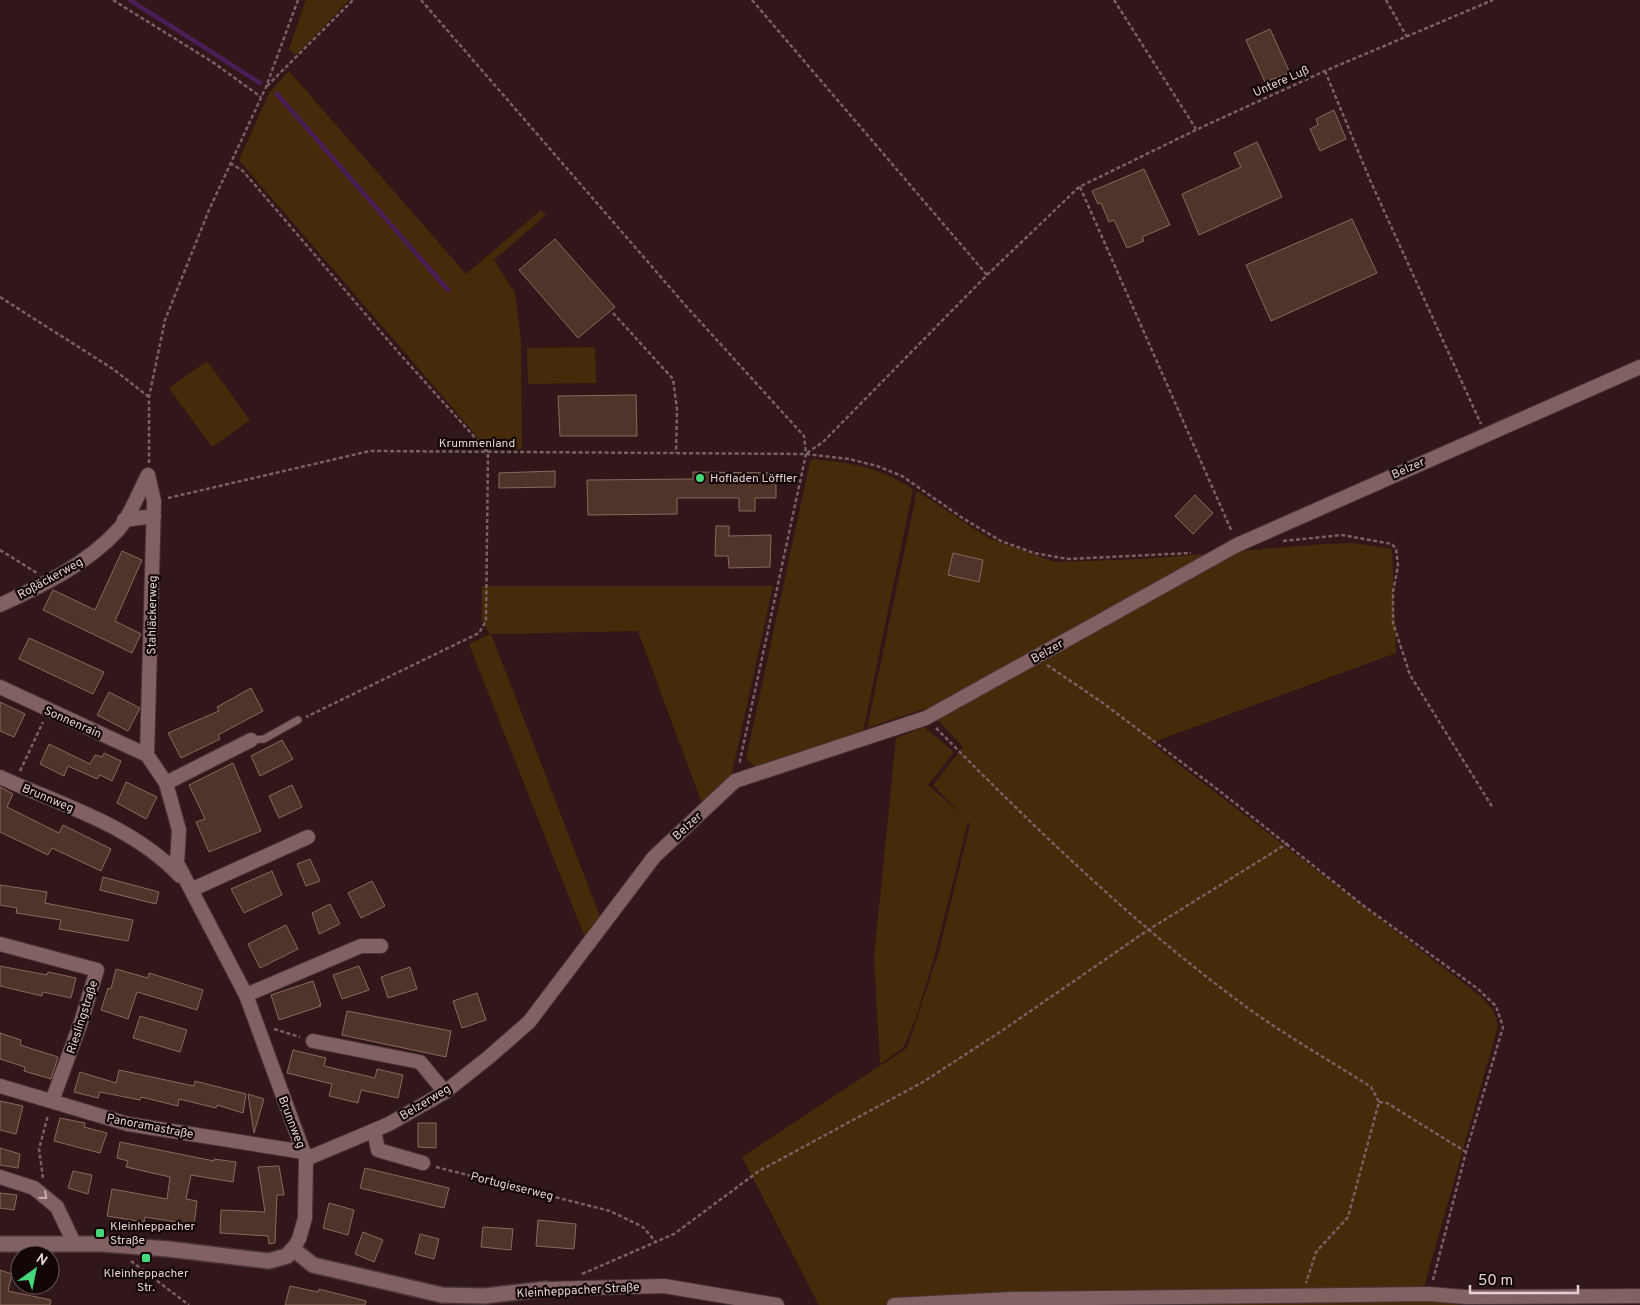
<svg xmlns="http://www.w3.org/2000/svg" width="1640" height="1305" viewBox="0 0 1640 1305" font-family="Overpass,sans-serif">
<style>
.green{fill:#452b0a}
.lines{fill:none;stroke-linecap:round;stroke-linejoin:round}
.stream{stroke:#4c1e58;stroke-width:4.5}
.building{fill:#4f3429;stroke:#88695d}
.service-casing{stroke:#4a3436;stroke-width:9}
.minor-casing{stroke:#4a3436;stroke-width:16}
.tertiary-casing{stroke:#4a3436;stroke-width:18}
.path{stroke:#796063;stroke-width:2.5;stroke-dasharray:4 2.5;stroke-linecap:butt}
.service{stroke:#826163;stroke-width:7}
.minor{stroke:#826163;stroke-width:14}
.tertiary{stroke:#826163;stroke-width:15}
.oneway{stroke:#c7afb0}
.poi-dot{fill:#45d77a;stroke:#120607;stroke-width:2}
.labels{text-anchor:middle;stroke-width:4.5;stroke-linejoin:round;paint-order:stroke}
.street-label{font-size:12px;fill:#e4d0d1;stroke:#120607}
.poi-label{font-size:12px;fill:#e4d0d1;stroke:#120607;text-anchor:start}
</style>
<rect width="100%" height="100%" fill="#32171a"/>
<path class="green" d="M306 0H349L296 55 289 49Z
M289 71 466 274 541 210 546 215 494 260 515 293 521 342 522 449H488L239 160 269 93Z
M595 347 596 383 528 384 527 348Z
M207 361 250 420 212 447 169 388Z
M813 459C849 463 883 467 913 490L863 732 755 767 746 759 810 462Z
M917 491 988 538 1055 562 1144 559 1322 544 1354 543 1392 549 1396 653 1151 743 1480 996 1493 1010 1498 1026 1424 1287 1457 1303V1305H819L742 1157 907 1048 939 951 970 824 968 822 935 955 916 1017 904 1047 880 1064 874 957 896 738 924 727 954 752 928 785 962 815 933 785 963 747 927 708 867 728Z
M482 586H773L731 777 702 803 638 631 491 634 601 919 586 940 469 644 490 634 482 621Z"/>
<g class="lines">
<path class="stream" d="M130 0 260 83
M277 94 448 290"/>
</g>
<path class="building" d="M1270 29 1290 73 1265 82 1246 40Z
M1334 110 1346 139 1320 151 1310 129 1318 125 1316 119Z
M1257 142 1282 197 1199 235 1182 194 1241 167 1234 153Z
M1144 169 1170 225 1142 237 1144 241 1127 248 1114 220 1109 222 1101 203 1098 204 1092 191Z
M1352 219 1377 273 1271 321 1246 265Z
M555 239 615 307 578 338 519 270Z
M636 395 637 436H560L558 396Z
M555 471V487L499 488V473Z
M693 472 776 473V498H755V511H739V498H677V514L588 515 587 480 693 479Z
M1195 495 1213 513 1193 534 1175 516Z
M716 526H729V536L771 535 770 567 729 568 728 556H715Z
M122 551 142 560 115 621 141 634 132 653 43 610 53 590 95 610Z
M953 553 983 560 979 582 948 575Z
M29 638 104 672 93 694 19 659Z
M251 688 263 711 218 735 220 739 181 758 168 733 219 711 217 707Z
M109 692 140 708 128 731 97 715Z
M0 702 25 714 14 737 0 731Z
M282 740 293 759 260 776 251 756Z
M49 744 90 764 95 755 102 757 104 753 121 761 112 781 100 775 97 779 68 766 64 776 40 764Z
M233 763 261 831 209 852 196 822 205 819 189 785Z
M126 782 157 797 146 819 117 803Z
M292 785 302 807 279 818 269 796Z
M0 787 13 794 7 807 59 833 63 825 111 849 101 871 52 848 48 855 0 832Z
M310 859 320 881 306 886 297 864Z
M272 871 282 895 244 913 231 889Z
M103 877 159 892 156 904 100 890Z
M372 881 385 906 361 918 348 893Z
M0 885 47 892 45 903 133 920 128 941 59 929 61 920 16 913 17 908 0 905Z
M330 904 340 924 319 934 312 913Z
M286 925 298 949 260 968 248 944Z
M0 966 47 975 48 972 76 978 71 998 43 992 42 996 0 986Z
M359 966 369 990 342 999 333 975Z
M410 967 417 989 388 998 381 977Z
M116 969 148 978 149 973 203 990 197 1010 137 992 128 1019 101 1010 108 988 111 989Z
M313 981 321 1005H319L321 1006 279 1020 271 995Z
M477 993 486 1020 462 1028 453 1001Z
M347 1011 451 1031 446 1057 342 1035Z
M140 1016 187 1030 180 1052 133 1038Z
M0 1033 21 1040 20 1045 58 1057 51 1079 24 1071 25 1067 0 1059Z
M293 1050 326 1058 324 1066 375 1078 377 1069 403 1075 398 1098 361 1090 358 1103 329 1096 332 1084 287 1073Z
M119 1070 194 1086 195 1081 246 1094 243 1113 217 1105 216 1108 179 1099 178 1106 141 1097 140 1100 100 1092 98 1098 74 1092 80 1072 116 1083Z
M248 1094 264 1099 254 1133Z
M0 1101 23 1106 16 1134 0 1130Z
M60 1118 85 1123 84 1127 107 1133 100 1153 54 1141Z
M418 1123H436V1148L418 1147Z
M120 1142 214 1161V1159L236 1162 233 1182 191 1175 186 1199 197 1201 194 1225 145 1217 144 1222 107 1216 112 1189 167 1199 170 1177 126 1167 128 1161 117 1158Z
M0 1148 20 1154 18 1168 0 1165Z
M279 1166 284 1195H277L275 1243 269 1244 268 1236 220 1233 221 1210 265 1212 258 1167Z
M365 1168 449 1188 444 1208 360 1188Z
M73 1171 92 1175 88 1194 68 1188Z
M0 1193 17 1195 14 1210 0 1208Z
M329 1203 354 1210 348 1235 323 1228Z
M538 1220 576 1224 574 1249 536 1246Z
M483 1227 513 1229 511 1250 481 1247Z
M363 1232 383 1240 374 1262 355 1254Z
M420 1234 439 1239 434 1259 415 1254Z
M0 1270 12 1274 8 1291 51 1300 50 1305H0Z
M290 1286 318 1292 319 1289 366 1301 365 1305H285Z"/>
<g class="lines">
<defs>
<path id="service" d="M251 740 264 739 298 720"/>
<path id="minor" d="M124 520 154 516
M0 605C43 585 86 565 119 529 130 516 140 490 148 475
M0 687 147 755
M147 755 166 783 179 830 177 863 246 995 306 1159 305 1218 299 1239 293 1249
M147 755 154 501 148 475
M0 777C61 805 132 825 180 876
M166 783 251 740
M193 889 308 837
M0 944 97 970 81 1022 52 1101
M246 995 361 946H381
M313 1041 420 1062 445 1092
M0 1086 128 1124 304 1152
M374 1130 378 1150 423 1163
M306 1159 389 1124 445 1092 489 1057 529 1022 654 857 735 781 926 718 1237 545 1640 367
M0 1177 34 1188 57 1207 74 1243
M546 1289 664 1286 777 1305
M894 1305 1011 1299 1429 1294 1466 1297 1640 1296"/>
<path id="tertiary" d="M0 1244H102L168 1249 269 1261 287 1256 293 1249 313 1265 442 1295 484 1296 546 1289"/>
</defs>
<use href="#service" class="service-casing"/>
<use href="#minor" class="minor-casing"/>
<use href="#tertiary" class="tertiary-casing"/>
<path class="path" d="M113 0 214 63 261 97
M421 0 686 306 804 436 806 454 739 765
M752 0 987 275
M1114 0 1196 129
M1386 0 1407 37
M1325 71 1370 180 1481 424
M267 86 353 0
M230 163 243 171 398 352 488 452 486 621 479 633 306 717
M1080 187 1232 532
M0 297 113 369 149 397
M613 313 673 379 677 409 676 453
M807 453 823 442 987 275 1079 187 1202 127 1325 71 1493 0
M149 463V397L165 320 209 210 266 87 298 0
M168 498 370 451 806 454 849 459 877 466 902 476 964 519 1001 541 1034 553 1068 559 1191 553
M1283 541 1342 535 1392 544 1396 549 1398 566 1393 592V623L1410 675 1493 808
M0 550 37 573
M1047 665 1103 703 1221 792 1364 906 1478 989 1496 1006 1503 1027 1466 1152 1433 1280
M936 728C1031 824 1128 919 1237 1000 1279 1032 1326 1058 1371 1087L1379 1102 1348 1217 1316 1252 1306 1283
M20 771 43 722
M274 1029 300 1037
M1379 1102 1387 1103 1466 1152
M436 1167 610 1211 643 1227 656 1242
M43 1178 39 1149 48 1115
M131 1261 189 1305
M582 1274 674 1234 759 1171 923 1082 1003 1030 1148 930 1288 843"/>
<use href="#service" class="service"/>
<use href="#minor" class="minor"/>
<use href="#tertiary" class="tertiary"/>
</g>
<defs><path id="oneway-chevron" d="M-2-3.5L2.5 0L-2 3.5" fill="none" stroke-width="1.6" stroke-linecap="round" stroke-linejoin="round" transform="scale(1.25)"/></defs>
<use class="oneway" href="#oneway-chevron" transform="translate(44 1196) rotate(40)"/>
<g class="poi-dot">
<circle cx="700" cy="478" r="5"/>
<rect x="95" y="1228" width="10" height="10" rx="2.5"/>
<rect x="141" y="1253" width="10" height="10" rx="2.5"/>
</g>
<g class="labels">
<g class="street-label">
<text transform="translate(1281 81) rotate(-24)" y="4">Untere Luß</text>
<text x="477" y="447">Krummenland</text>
<text transform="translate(1408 468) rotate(-24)" y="4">Belzer</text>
<text transform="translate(50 578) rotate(-29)" y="4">Roßäckerweg</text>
<text transform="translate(152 615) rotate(-89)" y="4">Stahläckerweg</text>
<text transform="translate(1047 651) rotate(-29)" y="4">Belzer</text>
<text transform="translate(73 722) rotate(24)" y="4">Sonnenrain</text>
<text transform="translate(48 798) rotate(23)" y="4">Brunnweg</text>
<text transform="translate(687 826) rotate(-43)" y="4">Belzer</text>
<text transform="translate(82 1017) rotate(-72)" y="4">Rieslingstraße</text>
<text transform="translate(425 1102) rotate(-31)" y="4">Belzerweg</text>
<text transform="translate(292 1122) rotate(69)" y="4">Brunnweg</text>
<text transform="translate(150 1126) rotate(11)" y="4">Panoramastraße</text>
<text transform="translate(512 1186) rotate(14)" y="4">Portugieserweg</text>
<text transform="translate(578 1290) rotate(-3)" y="4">Kleinheppacher Straße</text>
</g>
<g class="poi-label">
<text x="710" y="482">Hofladen Löffler</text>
<text x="110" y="1230">Kleinheppacher<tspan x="110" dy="14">Straße</tspan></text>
<text x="146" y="1277" text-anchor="middle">Kleinheppacher<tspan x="146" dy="14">Str.</tspan></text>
</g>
</g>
<g transform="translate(35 1270) rotate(33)"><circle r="24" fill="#120607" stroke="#665758"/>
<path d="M0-4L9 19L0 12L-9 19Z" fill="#45d77a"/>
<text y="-8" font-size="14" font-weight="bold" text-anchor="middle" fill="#e4d0d1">N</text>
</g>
<path d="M1470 1285v8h108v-8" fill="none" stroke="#e4d0d1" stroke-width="2.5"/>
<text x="1478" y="1285" font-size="15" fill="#e4d0d1" stroke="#120607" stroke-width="4" paint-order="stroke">50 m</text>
</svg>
